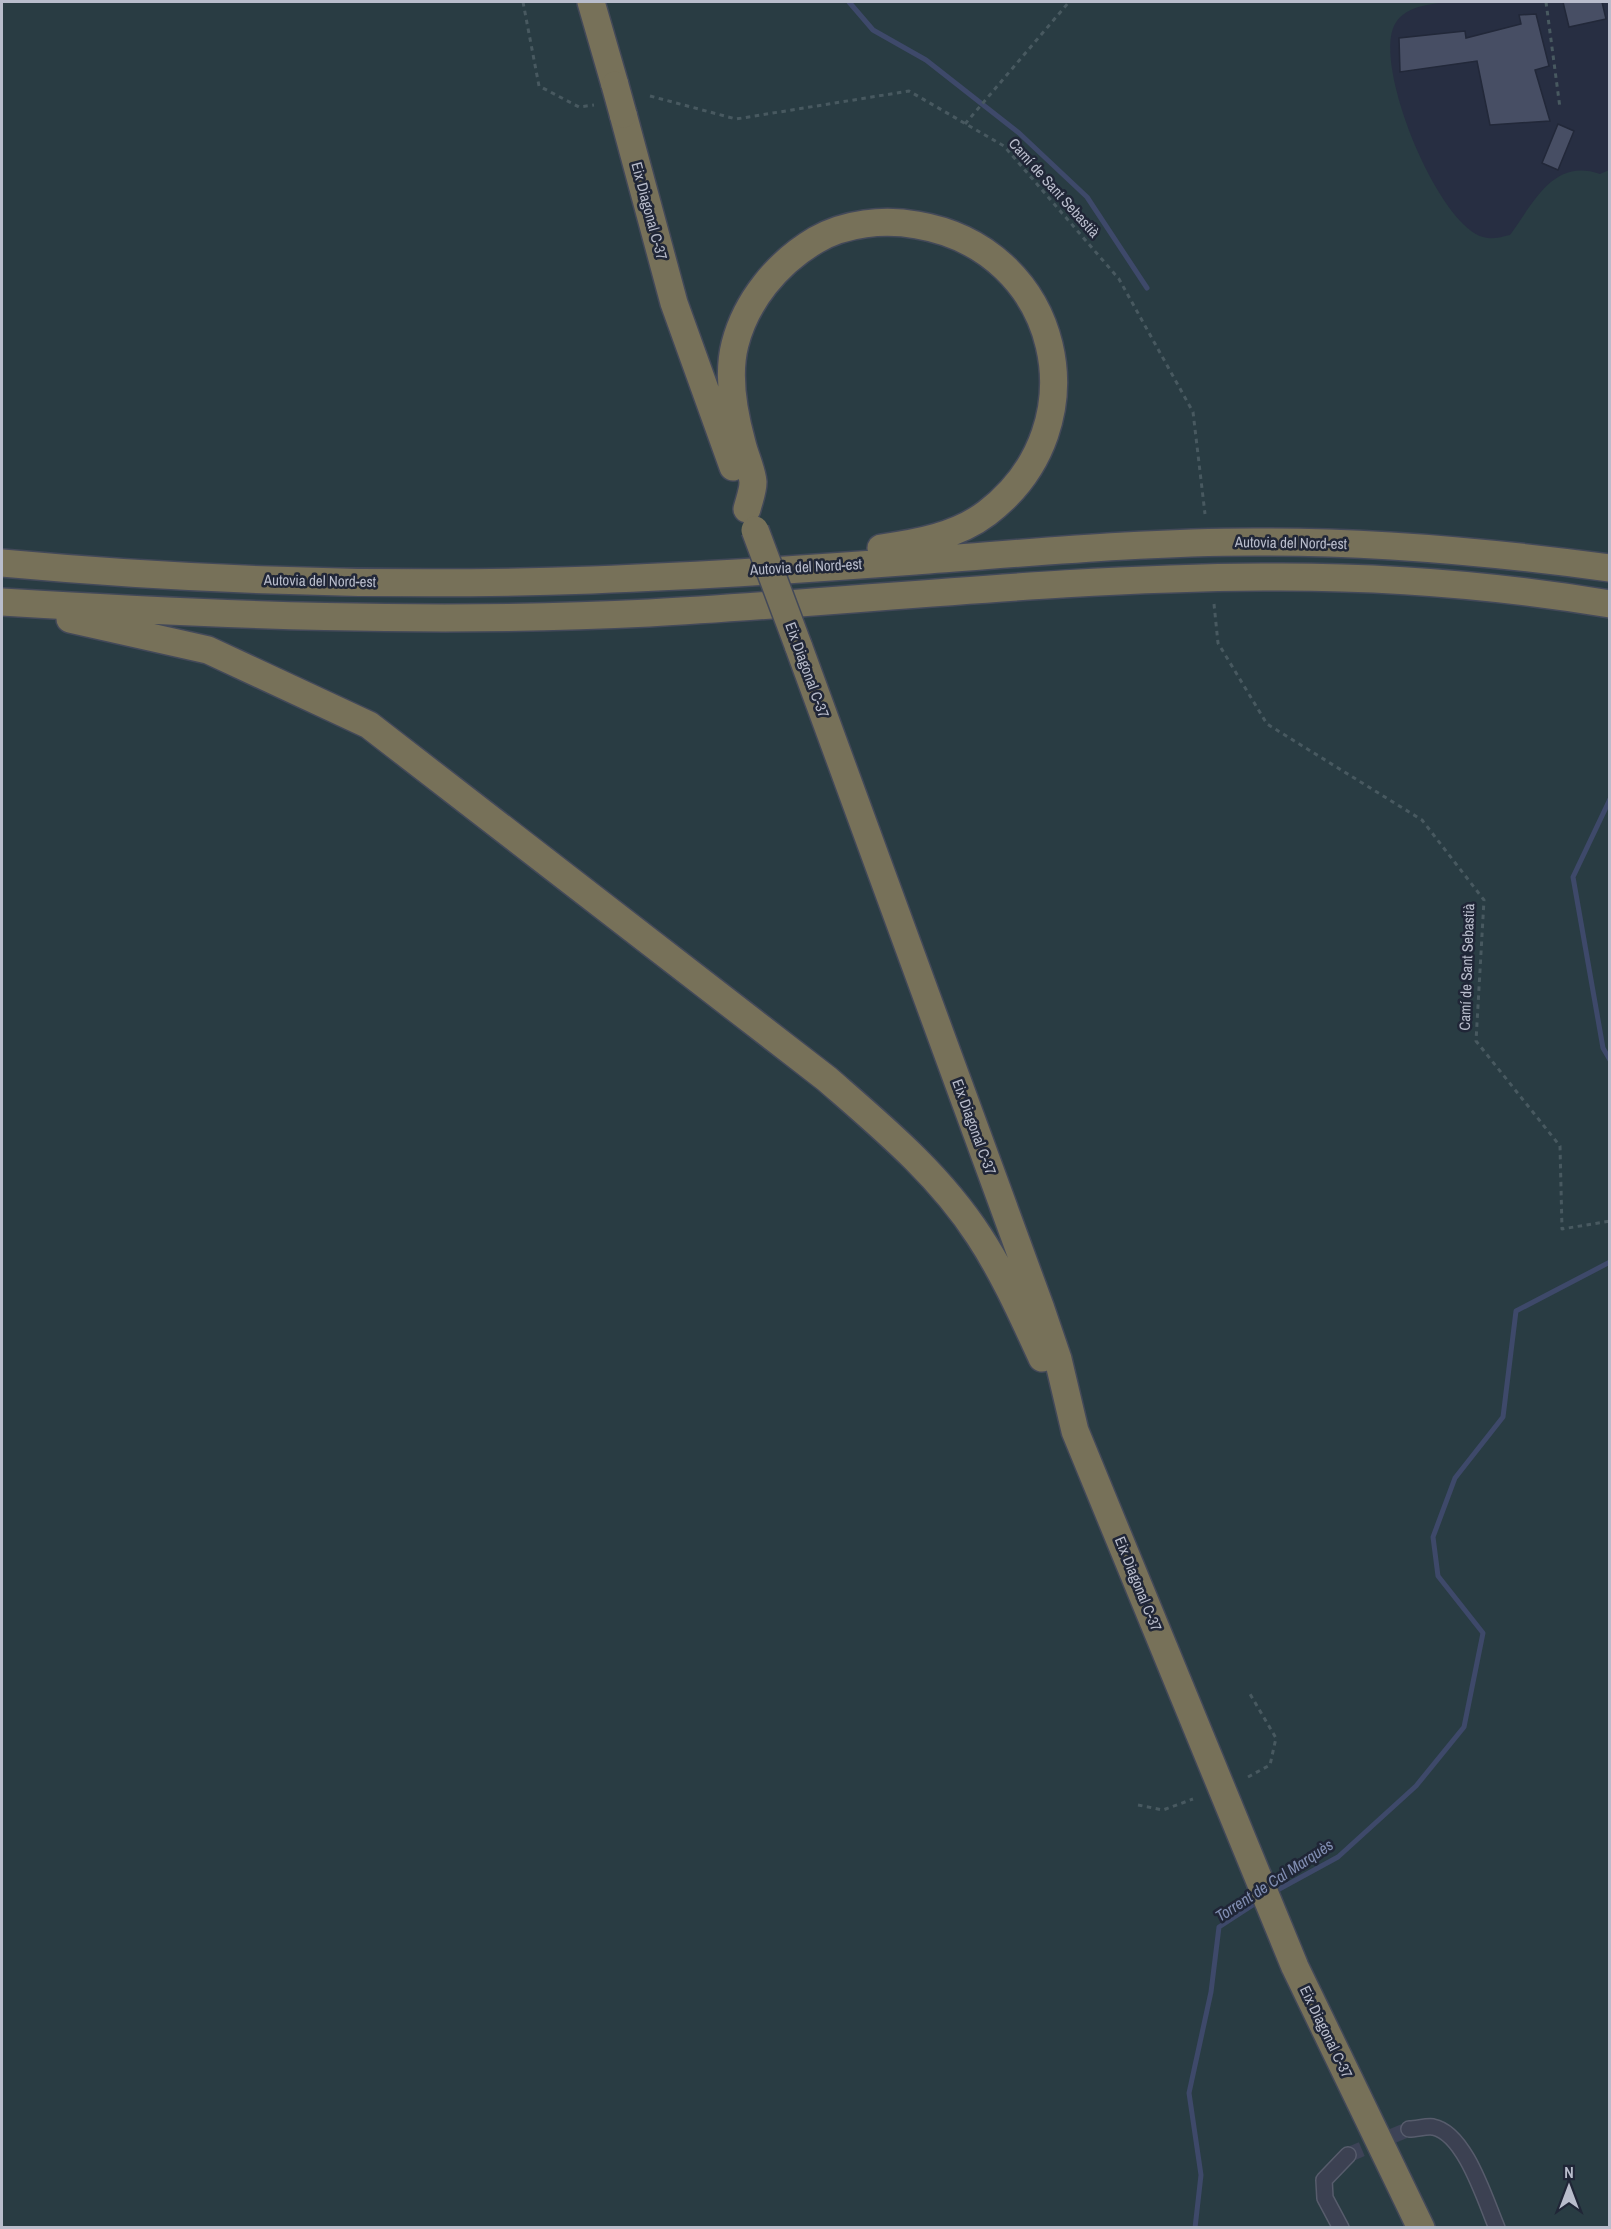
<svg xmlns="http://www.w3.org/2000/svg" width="1611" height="2229" viewBox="0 0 1611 2229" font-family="'Archivo Narrow',sans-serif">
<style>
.green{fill:#293c43}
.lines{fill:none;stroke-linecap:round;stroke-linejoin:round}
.stream{stroke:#3e496a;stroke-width:5}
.building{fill:#474e64;stroke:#222839;stroke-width:1.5}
.street-tunnel{stroke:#3d4357;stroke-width:15;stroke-dasharray:15 8;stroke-linecap:butt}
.street-casing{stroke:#575c6c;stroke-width:18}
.highway-casing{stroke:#434959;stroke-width:30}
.path{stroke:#485960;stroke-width:3;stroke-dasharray:4.5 4.5;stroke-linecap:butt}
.street{stroke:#3c4152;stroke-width:15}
.highway{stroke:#777159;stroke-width:27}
.highway-bridge-casing{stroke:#434959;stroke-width:30;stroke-linecap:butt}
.highway-bridge{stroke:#777159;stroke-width:27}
.labels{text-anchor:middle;stroke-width:5;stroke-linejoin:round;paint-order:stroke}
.street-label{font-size:15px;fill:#b9bdcc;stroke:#202637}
.water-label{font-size:16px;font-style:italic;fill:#818eb2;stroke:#202637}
</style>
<rect width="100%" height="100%" fill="#272e42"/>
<path class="green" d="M2 2H1457C1437 3 1406 4 1395 24 1372 64 1437 224 1483 237 1492 240 1501 237 1510 235 1533 204 1553 157 1600 174L1609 170V2227L2 2228Z"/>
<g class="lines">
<path class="stream" d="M849 2 873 30 926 60 1019 133 1087 197 1147 288
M1610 799 1573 877 1603 1048 1610 1060
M1272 1893 1338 1857 1416 1786 1464 1727 1483 1633 1438 1576 1433 1537 1455 1478 1503 1417 1516 1311 1610 1262
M1195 2228 1201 2175 1189 2093 1211 1992 1219 1927 1259 1901"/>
</g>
<path class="building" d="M1563 2H1602L1606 19 1569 27Z
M1536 14 1549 66 1535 70 1550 121 1490 125 1477 61 1400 72 1399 38 1465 31 1466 38 1521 24 1519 15Z
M1558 124 1574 131 1558 170 1542 163Z"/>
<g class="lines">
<path class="street-tunnel" d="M1348 2155 1409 2129"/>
<defs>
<path id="street" d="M1409 2129C1417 2129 1426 2126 1433 2127 1465 2133 1485 2200 1497 2228
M1341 2228 1325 2198 1324 2180 1348 2155"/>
<path id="highway" d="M591 2 615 85
M623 114 674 303 733 467
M747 509C749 501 753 491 753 482 752 470 745 456 742 443 734 414 727 375 735 344 746 301 777 263 816 240 845 223 884 219 917 225 1061 249 1102 425 987 513 957 536 917 543 881 548
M2 563C198 581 395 587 592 580 700 576 808 569 915 561 1028 553 1141 542 1255 542 1374 541 1491 552 1610 568
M2 602C217 615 433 624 649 613 853 602 1058 578 1263 577 1378 576 1496 585 1610 604
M70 619 208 650 369 725 827 1079C882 1127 939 1174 979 1236 1004 1274 1023 1317 1042 1358
M798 645 1041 1309 1058 1359 1075 1431 1295 1967 1421 2228"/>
</defs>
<use href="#street" class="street-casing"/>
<use href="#highway" class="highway-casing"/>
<path class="path" d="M523 2 539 86 579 107 594 105
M1546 2 1560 108
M650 96 736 119 909 91 1004 146 1119 279 1193 412 1205 514
M965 124 1069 2
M1214 604 1218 643 1267 724 1422 820 1484 900 1476 1041 1560 1146 1562 1229 1610 1221
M1248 1777 1270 1765 1276 1738 1250 1694
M1138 1805 1163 1810 1193 1799"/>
<use href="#street" class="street"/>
<use href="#highway" class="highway"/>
<defs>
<path id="highway-bridge" d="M615 85 623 114
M755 530 798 645"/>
</defs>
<use href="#highway-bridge" class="highway-bridge-casing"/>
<use href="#highway-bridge" class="highway-bridge"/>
</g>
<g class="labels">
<g class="street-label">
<text transform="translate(1054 188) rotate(48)" y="5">Camí de Sant Sebastià</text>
<text transform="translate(649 211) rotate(75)" y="5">Eix Diagonal C-37</text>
<text transform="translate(1291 543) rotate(1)" y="5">Autovia del Nord-est</text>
<text transform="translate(806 567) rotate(-3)" y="5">Autovia del Nord-est</text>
<text transform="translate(320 581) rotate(1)" y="5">Autovia del Nord-est</text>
<text transform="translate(807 670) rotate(70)" y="5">Eix Diagonal C-37</text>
<text transform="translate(1467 967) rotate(-88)" y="5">Camí de Sant Sebastià</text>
<text transform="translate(974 1127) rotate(70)" y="5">Eix Diagonal C-37</text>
<text transform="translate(1138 1584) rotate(68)" y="5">Eix Diagonal C-37</text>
<text transform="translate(1326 2032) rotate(64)" y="5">Eix Diagonal C-37</text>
</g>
<g class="water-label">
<text transform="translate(1274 1880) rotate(-33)" y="6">Torrent de Cal Marquès</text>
</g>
</g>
<rect width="1611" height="2229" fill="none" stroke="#b9bdcc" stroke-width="6"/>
<g transform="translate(1569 2187)" stroke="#202637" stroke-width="4.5" paint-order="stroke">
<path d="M0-4.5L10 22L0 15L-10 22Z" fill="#b9bdcc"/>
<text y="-9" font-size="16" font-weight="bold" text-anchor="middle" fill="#b9bdcc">N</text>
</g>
</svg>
